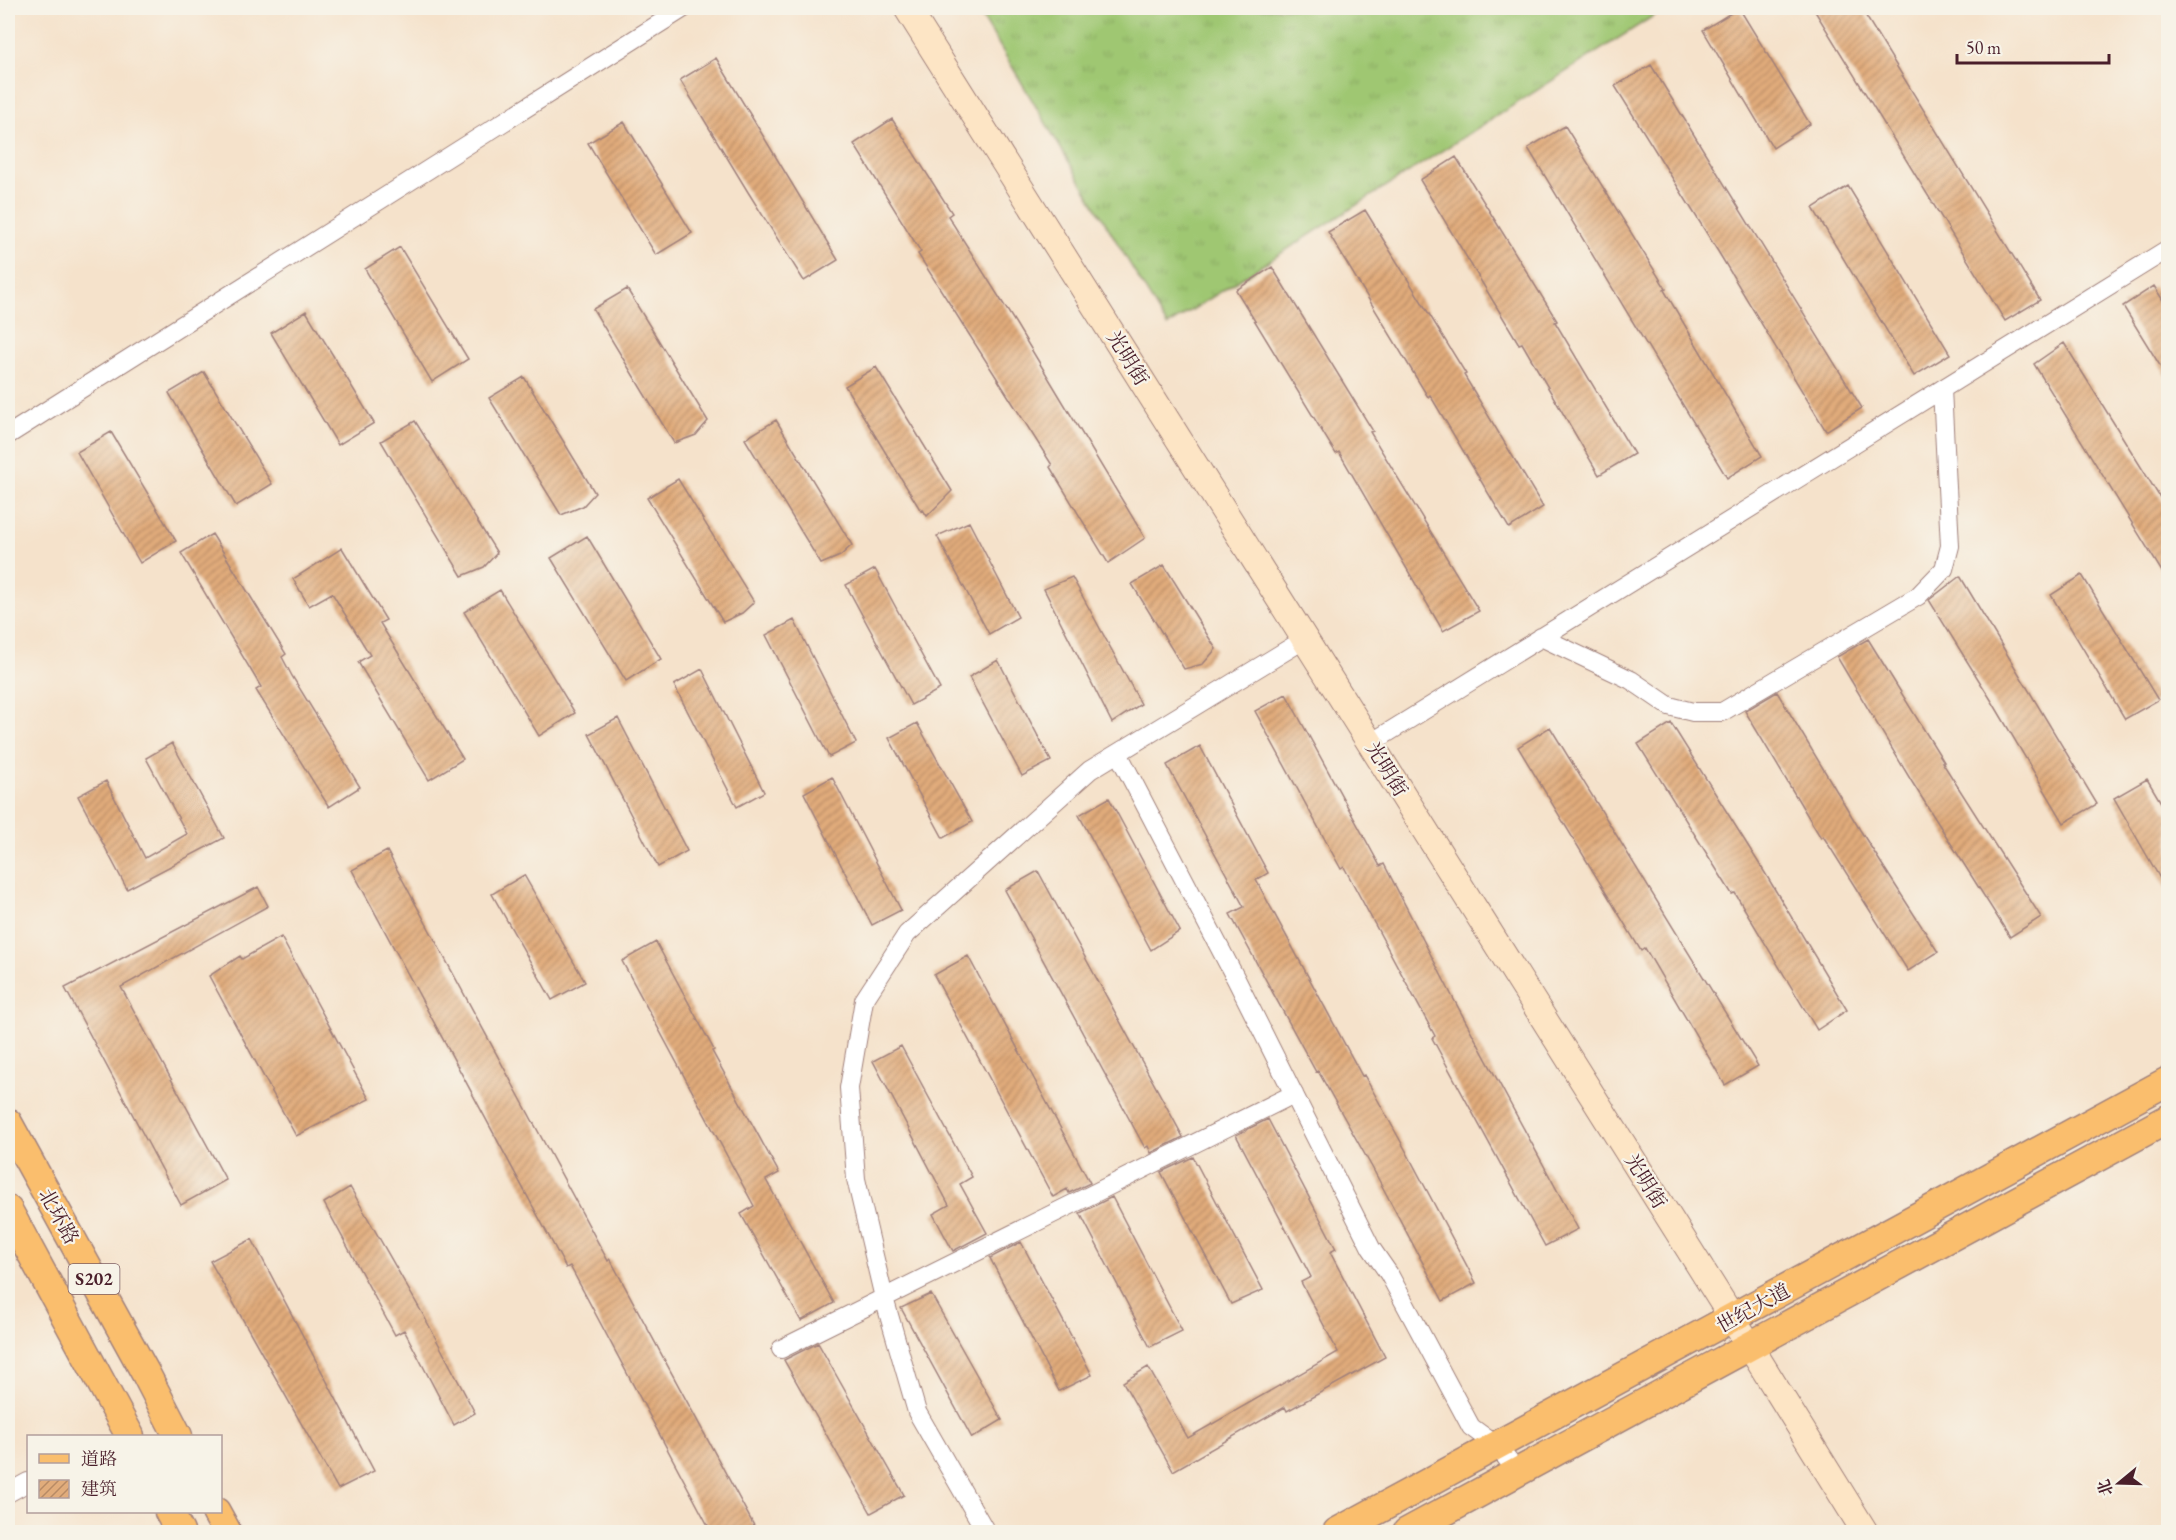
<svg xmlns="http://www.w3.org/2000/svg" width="2176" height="1540" viewBox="0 0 2176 1540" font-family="'EB Garamond','Noto Serif SC',serif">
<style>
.grass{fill:url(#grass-tufts);stroke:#74734e;stroke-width:1.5}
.building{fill:url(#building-hatch)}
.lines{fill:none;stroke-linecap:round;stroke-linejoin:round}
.street-casing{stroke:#a0807b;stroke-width:20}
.secondary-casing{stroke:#a0807b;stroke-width:28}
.primary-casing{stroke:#a0807b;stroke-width:31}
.street{stroke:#fff;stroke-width:18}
.secondary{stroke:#fde5c5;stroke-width:26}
.primary{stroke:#fabe6d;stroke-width:28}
.labels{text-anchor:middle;stroke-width:4.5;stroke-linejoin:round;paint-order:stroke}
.shield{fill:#f7f3e8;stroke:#7e5f64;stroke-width:1.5}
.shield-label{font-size:18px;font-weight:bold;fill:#4a1f2b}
.street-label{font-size:20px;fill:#4a1f2b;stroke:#f7f3e8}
</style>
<defs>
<pattern id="grass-tufts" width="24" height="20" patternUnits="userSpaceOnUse" patternTransform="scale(1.5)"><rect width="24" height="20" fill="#9fc772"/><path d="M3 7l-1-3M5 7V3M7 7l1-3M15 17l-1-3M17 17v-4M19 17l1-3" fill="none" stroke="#8aaa63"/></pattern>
<pattern id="building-hatch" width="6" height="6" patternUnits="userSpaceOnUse" patternTransform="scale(1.5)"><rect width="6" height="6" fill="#e1ac7b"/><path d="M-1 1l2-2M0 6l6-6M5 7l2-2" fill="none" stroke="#b88b65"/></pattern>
</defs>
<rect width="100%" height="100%" fill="#f7f3e8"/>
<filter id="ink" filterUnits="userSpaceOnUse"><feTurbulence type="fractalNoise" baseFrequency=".0167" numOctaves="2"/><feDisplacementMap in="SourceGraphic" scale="12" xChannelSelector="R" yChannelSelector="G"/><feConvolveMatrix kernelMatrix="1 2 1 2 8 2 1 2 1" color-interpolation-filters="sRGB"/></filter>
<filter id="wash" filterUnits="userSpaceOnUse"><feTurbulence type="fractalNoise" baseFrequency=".008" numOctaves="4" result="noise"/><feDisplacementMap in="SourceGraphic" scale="24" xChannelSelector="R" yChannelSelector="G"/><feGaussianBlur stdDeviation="1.35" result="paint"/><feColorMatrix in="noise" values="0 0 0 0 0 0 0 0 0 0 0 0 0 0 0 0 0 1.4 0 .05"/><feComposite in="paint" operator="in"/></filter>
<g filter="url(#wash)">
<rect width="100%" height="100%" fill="#f5e2cb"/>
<path class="grass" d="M977 8H1666L1167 326Z"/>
<g id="blocks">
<path class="building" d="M1739 8 1810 124 1773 148 1703 30Z
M1813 8H1861L2040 300 2005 321Z
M716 58 838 260 804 281 748 192 680 80Z
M1651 65 1862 408 1826 431 1719 253 1615 86Z
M892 119 952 213 948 216 1016 324 1145 538 1108 563 1050 467 1052 465 918 254 921 252 854 144Z
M624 122 692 233 656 255 588 143Z
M1565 126 1666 289 1664 290 1762 456 1727 478 1528 148Z
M1456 157 1557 321 1555 322 1634 454 1599 475 1522 343 1519 344 1420 180Z
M1848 186 1950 354 1914 376 1813 208Z
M1365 210 1466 374 1464 375 1543 507 1509 528 1430 395 1428 397 1328 232Z
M400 247 468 359 432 382 365 269Z
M1272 267 1373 431 1370 432 1479 611 1443 631 1339 452 1336 454 1236 290Z
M2154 286 2169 310V380L2123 306Z
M627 289 708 421 696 435 674 443 593 309Z
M306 311 374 423 338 445 271 333Z
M2064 343 2169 512V583L2034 364Z
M876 367 952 491 927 516 923 510 921 511 845 386Z
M204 372 272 484 236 506 169 393Z
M524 377 595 493 583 506 561 515 489 398Z
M776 420 852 545 840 556 821 564 745 439Z
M415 421 497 553 484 567 462 576 381 441Z
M111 432 176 541 140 563 77 452Z
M678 479 754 602 742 613 723 622 647 498Z
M969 522 1018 617 989 634 937 536Z
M212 534 286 654 282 657 292 676 360 787 329 807 256 690 261 687 181 553Z
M587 536 661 659 626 681 551 558Z
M342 548 386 620 380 623 463 759 429 780 358 662 370 655 332 593 309 606 293 579Z
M1164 565 1216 649 1203 664 1184 669 1132 584Z
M875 569 940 689 911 705 846 585Z
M2082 575 2158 700 2125 719 2051 595Z
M1960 576 2097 804 2064 823 1993 703 1929 600Z
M1072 577 1141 704 1112 723 1044 589Z
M500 590 575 713 539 736 464 612Z
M794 620 856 743 829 757 766 635Z
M1868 639 1944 762H1942L2041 917 2010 937 1912 782 1837 657Z
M998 660 1051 761 1022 776 969 677Z
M702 669 764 792 737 807 674 685Z
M1777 692 1860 830 1938 952 1908 971 1823 836 1821 838 1745 711Z
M1286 694 1380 866 1384 864 1452 996 1578 1229 1545 1246 1432 1038 1435 1036 1344 867 1341 869 1255 711Z
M618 718 687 851 658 867 589 734Z
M917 723 972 822 943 838 889 738Z
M1671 723 1765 873 1847 1010 1817 1030 1735 893 1732 894 1638 744Z
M1550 727 1758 1066 1725 1085 1645 948 1641 951 1518 747Z
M172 743 224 838 127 889 78 796 106 781 145 858 187 834 146 758Z
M1200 746 1268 873 1256 880 1362 1076 1364 1075 1406 1151 1476 1283 1443 1301 1373 1169 1318 1071 1316 1072 1230 914 1244 907 1167 765Z
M832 777 901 910 872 925 804 793Z
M2147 779 2169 816V894L2114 798Z
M1109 798 1180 931 1151 950 1079 815Z
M387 851 608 1261 610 1259 758 1533H712L570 1266 566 1268 352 870Z
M1038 871 1183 1137 1151 1153 1148 1146 1145 1148 1005 890Z
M524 875 585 982 552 1000 492 894Z
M258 887 268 906 121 987 226 1180 181 1205 65 988Z
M281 937 369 1099 296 1136 209 976 240 956 242 959Z
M656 942 714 1050 712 1051 779 1173 766 1180 834 1303 801 1321 741 1214 754 1206 622 961Z
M968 956 1090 1183 1069 1193 1067 1189 1053 1197 934 975Z
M901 1046 972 1177 960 1184 987 1233 953 1251 933 1214 949 1205 873 1061Z
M1268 1119 1336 1249 1330 1252 1385 1357 1287 1411 1285 1407 1173 1471 1123 1382 1148 1367 1188 1438 1338 1352 1301 1282 1311 1277 1236 1135Z
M1193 1157 1263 1290 1231 1304 1161 1172Z
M350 1187 425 1318 475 1413 454 1425 404 1330 395 1335 324 1203Z
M1112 1197 1182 1331 1150 1347 1080 1213Z
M252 1239 374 1471 338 1489 210 1261Z
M1021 1242 1092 1375 1059 1391 990 1258Z
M931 1294 1002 1420 972 1438 901 1308Z
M818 1343 904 1495 871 1513 784 1360Z"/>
</g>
</g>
<g filter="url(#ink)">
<use href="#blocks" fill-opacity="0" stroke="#a0807b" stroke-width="1.5"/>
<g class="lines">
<defs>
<path id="street" d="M8 435 684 8
M1541 637 1631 680 1669 706 1693 712H1722L1918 596 1944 569 1950 546 1942 389
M1371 743 2168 249
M1118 753 1236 979 1371 1248 1389 1274 1471 1427 1497 1446 1518 1473
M781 1349 1294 1094
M8 1493 28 1482
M986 1532 917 1412 884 1298 856 1179 849 1088 864 1000 907 934 1090 770 1305 639"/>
<path id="secondary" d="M907 8 1733 1319 1865 1532"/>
<path id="primary" d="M8 1123 146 1374 178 1436
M8 1210 130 1436
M169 1512 180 1532
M216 1512 227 1532
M1337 1532 2168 1081
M1407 1532 2168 1119"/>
</defs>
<use href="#street" class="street-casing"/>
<use href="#secondary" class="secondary-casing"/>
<use href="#primary" class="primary-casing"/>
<use href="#street" class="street"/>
<use href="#secondary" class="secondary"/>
<use href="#primary" class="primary"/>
</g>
</g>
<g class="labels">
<rect class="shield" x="68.5" y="1264" width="51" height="30" rx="4.5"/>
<g class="shield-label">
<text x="94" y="1285">S202</text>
</g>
<g class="street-label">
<text transform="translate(1128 358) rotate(58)" y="7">光明街</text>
<text transform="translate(1387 769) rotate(58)" y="7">光明街</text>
<text transform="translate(1646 1181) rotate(58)" y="7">光明街</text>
<text transform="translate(59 1216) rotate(61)" y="7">北环路</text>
<text transform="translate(1753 1308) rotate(-29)" y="7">世纪大道</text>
</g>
</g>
<rect width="2176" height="1540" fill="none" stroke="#f7f3e8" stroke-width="30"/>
<rect x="27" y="1435" width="195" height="78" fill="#f7f3e8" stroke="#b29e9c" stroke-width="1.5"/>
<rect x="39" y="1454" width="30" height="9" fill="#fabe6d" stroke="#b29e9c" stroke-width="1.5"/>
<text x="81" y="1465" font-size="18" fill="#4a1f2b">道路</text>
<rect x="39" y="1480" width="30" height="18" fill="url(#building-hatch)" stroke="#b29e9c" stroke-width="1.5"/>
<text x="81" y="1495" font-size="18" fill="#4a1f2b">建筑</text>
<g transform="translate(2119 1483) rotate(251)" stroke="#f7f3e8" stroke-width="4.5" paint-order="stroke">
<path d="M0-4.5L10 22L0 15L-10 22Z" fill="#4a1f2b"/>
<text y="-9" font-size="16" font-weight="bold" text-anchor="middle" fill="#4a1f2b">北</text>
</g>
<path d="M1957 54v9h152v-9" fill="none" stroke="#4a1f2b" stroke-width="3"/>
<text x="1966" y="54" font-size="18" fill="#4a1f2b" stroke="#f7f3e8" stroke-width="4.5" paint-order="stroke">50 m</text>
</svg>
